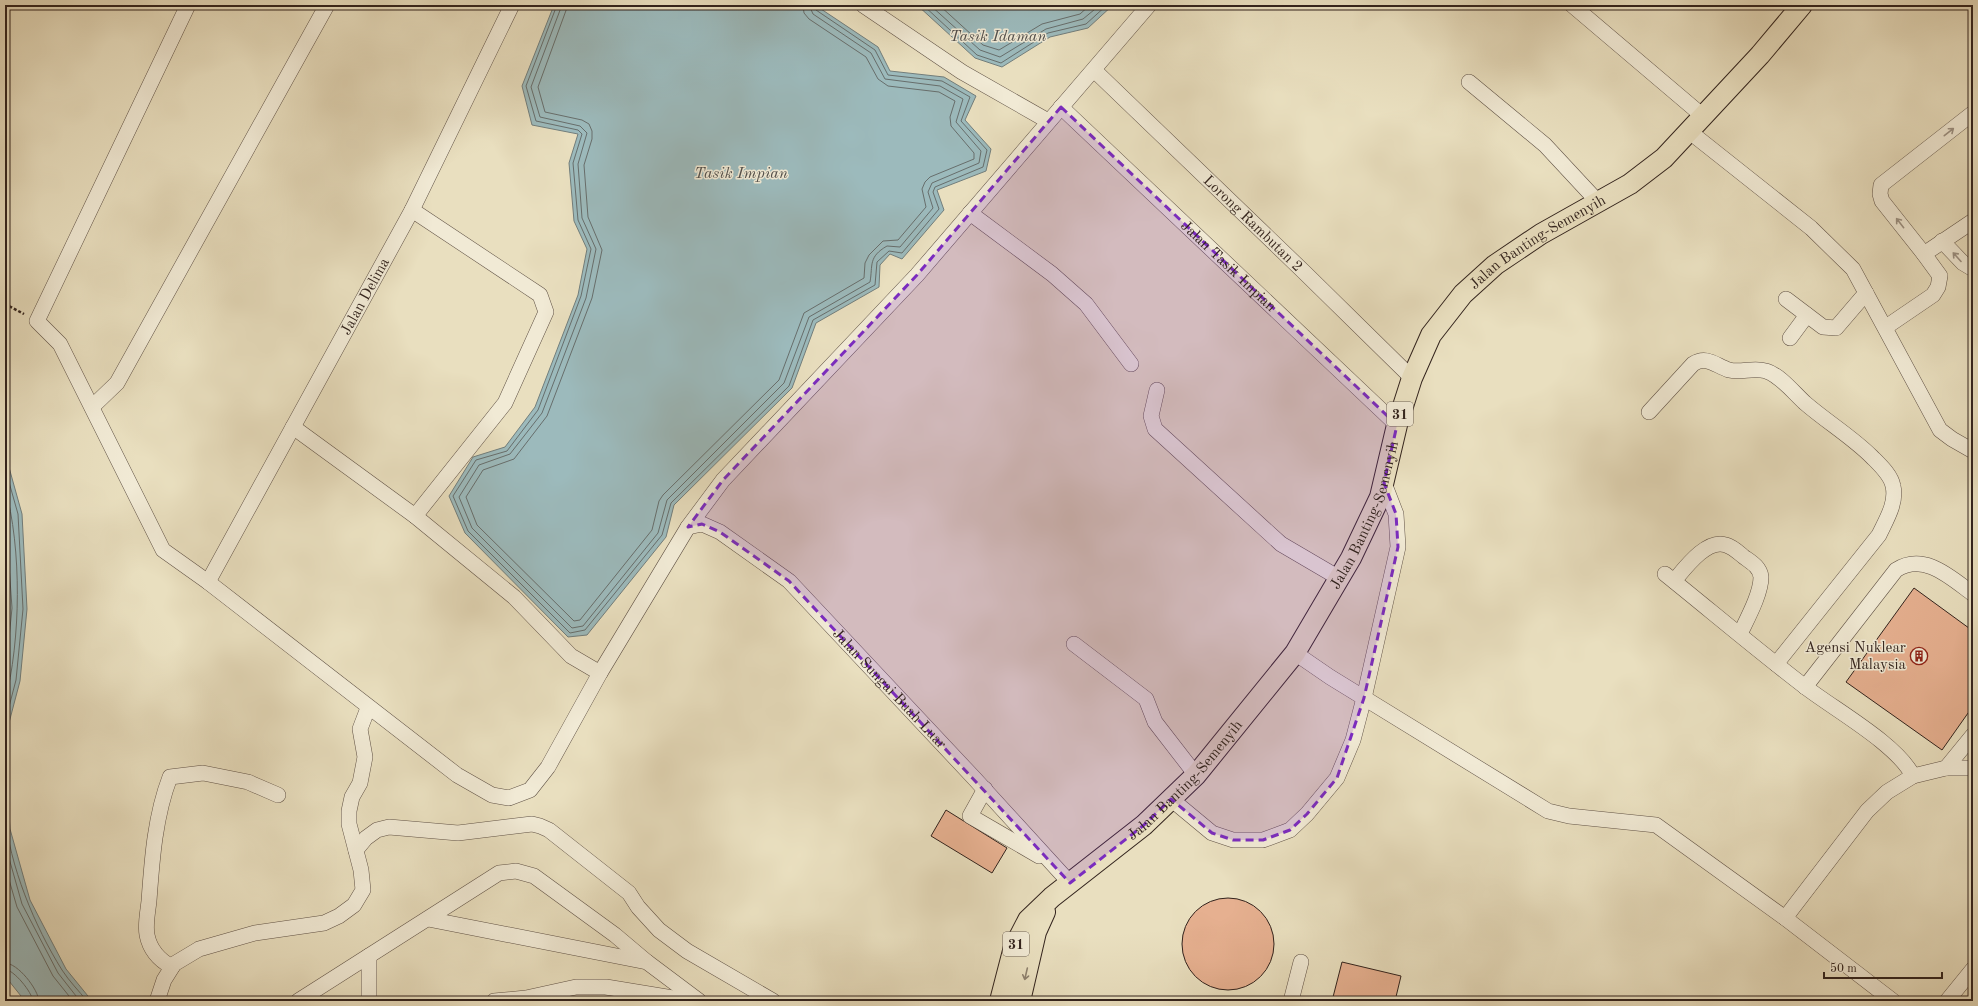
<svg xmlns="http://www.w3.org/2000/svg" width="1978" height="1006" viewBox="0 0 1978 1006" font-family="'Old Standard TT',serif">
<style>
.water{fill:#9cbabc;stroke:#727e7c}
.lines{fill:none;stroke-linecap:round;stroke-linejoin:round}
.shore{stroke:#676e6c;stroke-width:1}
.building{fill:#e6b090;stroke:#32231d}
.minor-casing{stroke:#605246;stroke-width:16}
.major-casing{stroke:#32231d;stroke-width:22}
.path{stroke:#32231d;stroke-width:2.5;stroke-dasharray:3 2;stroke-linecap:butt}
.minor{stroke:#f1ead5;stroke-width:15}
.major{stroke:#e9dfbf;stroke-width:20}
.oneway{stroke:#9b9082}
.oneway2{stroke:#8e816e}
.marked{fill:#7b2cbf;fill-opacity:0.2;stroke:#7b2cbf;stroke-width:3;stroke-dasharray:8 5;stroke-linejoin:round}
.labels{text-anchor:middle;stroke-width:3;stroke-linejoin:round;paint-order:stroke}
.shield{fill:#f1ead5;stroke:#6b5f54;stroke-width:1}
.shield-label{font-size:14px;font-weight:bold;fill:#32231d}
.street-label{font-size:15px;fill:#32231d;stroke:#f1ead5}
.poi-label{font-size:15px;fill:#32231d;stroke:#f1ead5;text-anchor:end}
.water-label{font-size:16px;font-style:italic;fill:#52504d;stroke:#f1ead5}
</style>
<rect width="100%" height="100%" fill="#e9dfbf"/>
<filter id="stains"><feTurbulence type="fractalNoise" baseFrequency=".005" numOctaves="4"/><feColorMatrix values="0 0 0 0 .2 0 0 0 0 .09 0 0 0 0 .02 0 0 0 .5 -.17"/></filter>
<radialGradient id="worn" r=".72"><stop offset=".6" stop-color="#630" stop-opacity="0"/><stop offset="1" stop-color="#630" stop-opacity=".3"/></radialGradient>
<path class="water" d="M554 5H815L878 47 890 71 944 77 976 96 965 120 991 149 986 171 937 190 944 210 902 259 890 254 880 265 879 287 816 323 792 388 674 505 666 537 587 635 568 637 465 533 449 496 473 457 505 447 535 407 578 295 587 249 574 221 569 163 578 134 532 125 522 86Z
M917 5H1113L1088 28 1050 37 1002 67 975 58Z
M5 453 22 514 27 609 20 681 5 738Z
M5 756 10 829 30 900 66 969 92 1001H25L5 976Z"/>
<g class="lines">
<path class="shore" d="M557 5 526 86 536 121 578 130 582 134 573 163 578 220 591 249 581 296 538 410 507 451 476 460 453 496 468 531 570 633 585 630 662 535 671 503 789 386 813 320 875 285 877 262 889 251 902 253 939 209 933 192 935 187 983 167 987 150 961 121 970 97 942 81 888 75 875 50 816 10 814 5
M562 5 531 87 540 117 580 126 587 133 578 164 582 218 596 249 586 298 542 413 510 454 479 465 459 497 472 528 572 628 583 626 658 533 667 500 784 383 809 317 870 282C873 265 868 257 887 246L900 247 933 208 928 192 932 183 979 163 981 151 956 122 963 99 940 86 885 79 871 53 813 14 809 5
M568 5 538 87 545 112 582 120 589 124 592 131V139L584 165 588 217 602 250 592 298 547 416 514 459 483 470 466 497 477 525 574 621 580 620 652 530 659 501 663 495 779 380 804 313 864 278 865 263 869 255 883 241 898 240 926 207 922 189 925 182 930 177 974 159V153L951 126 950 117 955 101 939 92 888 86 878 79 866 57 809 19 804 13 803 5
M923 5 977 55 1001 63 1048 33 1086 24 1107 5
M930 5 980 50 1000 57 1046 29 1083 19 1100 5
M939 5 983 45 999 50 1042 24 1080 14 1090 5
M5 468 18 514 23 609 16 680 5 722
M5 487C22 550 21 639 5 702
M5 509 12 608 5 678
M5 814C9 865 35 927 62 970 69 981 79 991 87 1001
M5 844 22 904 58 973 80 1001
M5 866 17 907 53 976 73 1001
M5 963C18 963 38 989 39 1001
M5 969C14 970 32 992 33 1001"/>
</g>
<path class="building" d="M1914 588 1973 631V706L1942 750 1846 682Z
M946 810 1007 848 992 873 931 836Z
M1182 944a46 46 0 1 1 92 0a46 46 0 1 1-92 0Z
M1342 962 1401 976 1395 1001H1332Z"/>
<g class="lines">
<defs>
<g id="minor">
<path d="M188 5 37 321 60 344 163 550 208 582 457 775 492 795 509 798 530 790 548 767 600 673 688 527 723 480 917 275 1149 5"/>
<path d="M863 5 962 72 1048 121"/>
<path d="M1572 5 1704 117"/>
<path id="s1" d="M1094 70 1303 271 1412 378"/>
<path d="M1469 82 1545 145 1598 202"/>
<path id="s2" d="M1061 107 1397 425"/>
<path d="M1690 132 1811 228 1853 269 1940 430 1952 439 1973 451"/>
<path d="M412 210 540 295 546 312 505 403 415 516"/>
<path d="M970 213 1052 274 1086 304 1131 364"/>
<path d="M1942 241 1963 263 1973 269"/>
<path d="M1924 254 1882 201 1880 194 1881 185 1973 113"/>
<path d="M1786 299 1823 327 1836 328 1866 293"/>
<path d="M1886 327 1933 295 1938 287 1940 276 1924 254 1973 221"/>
<path d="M1790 338 1807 315"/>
<path d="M1157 390 1151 416 1155 429 1281 544 1339 578"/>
<path d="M92 407 117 383 327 5"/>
<path d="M1649 412 1693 364C1707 355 1716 366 1729 370 1741 373 1754 367 1766 371 1780 375 1794 393 1805 403 1827 422 1852 437 1872 457 1880 465 1891 475 1893 486 1897 503 1886 520 1879 535L1776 664"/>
<path d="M293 427 415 516 514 597 571 656 600 673"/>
<path id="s3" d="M688 527 702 524 720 532 789 581 974 778 1070 883"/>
<path d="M1665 574C1711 611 1757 650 1804 686 1835 710 1897 744 1913 776"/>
<path d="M1674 581C1685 568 1707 538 1726 545 1733 547 1739 553 1744 557 1751 562 1760 567 1761 577 1761 594 1747 619 1740 634"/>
<path id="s4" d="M208 582 412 210 512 5"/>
<path d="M1074 644 1146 699 1155 722 1196 775"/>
<path d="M1295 653 1330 677 1548 811 1569 816 1656 825 1785 918 1893 1001"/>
<path d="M1805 687 1896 570C1924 552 1950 577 1973 594"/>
<path d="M1946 768 1973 735"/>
<path d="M985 789 970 816 1039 856"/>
<path d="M1171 799 1212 833 1233 840H1263L1290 830 1307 814 1337 778 1353 740 1364 698 1398 547 1396 514 1384 483"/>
<path d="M356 850 366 838 377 830 389 827 458 833 532 824 540 826 549 830 629 893 638 907 659 930 687 951 773 1001"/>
<path d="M1785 918 1867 811 1887 792 1913 776 1946 768H1973"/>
<path d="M428 919 647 962 699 1001"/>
<path d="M369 956V1001"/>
<path d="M172 967C159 960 150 950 147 935 145 924 148 911 149 901 152 859 155 816 170 777L203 773 248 782 278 795"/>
<path d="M157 1001 164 980 174 964 199 949 255 933 324 923 339 916 354 905 363 890 361 870 349 824V811L352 797 360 783 365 757 360 729 368 708"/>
<path d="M298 1001 499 873 516 871 534 876 615 935 647 962"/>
<path d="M494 1001 526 998 576 987H606L691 1001"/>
<path d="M1291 1001 1301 962"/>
<path d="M1947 1001 1973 969"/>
</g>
<g id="major">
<path id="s5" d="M1000 1001 1014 947 1028 920 1052 897 1144 825 1196 775 1295 653 1351 558 1380 497 1397 425 1412 378 1431 335 1463 294 1495 265 1541 234 1630 184 1664 158 1760 55 1802 5"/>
<path d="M1020 1001 1036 932 1045 912"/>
</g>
</defs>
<use href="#minor" class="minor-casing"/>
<use href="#major" class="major-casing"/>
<path class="path" d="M5 304 24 314"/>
<use href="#minor" class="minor"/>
<use href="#major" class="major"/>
</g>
<defs><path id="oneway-shaft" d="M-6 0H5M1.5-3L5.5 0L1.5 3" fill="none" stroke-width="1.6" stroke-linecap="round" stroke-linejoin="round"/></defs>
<g class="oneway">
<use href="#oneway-shaft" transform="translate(1949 132) rotate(-38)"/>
<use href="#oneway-shaft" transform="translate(1900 223) rotate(-128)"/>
<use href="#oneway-shaft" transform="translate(1957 257) rotate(-132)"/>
</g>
<use class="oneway2" href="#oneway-shaft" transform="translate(1026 974) rotate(103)"/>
<path class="marked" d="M1061 107 1397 425 1384 483 1396 514 1398 547 1364 698 1337 778 1307 814 1290 830 1263 840H1233L1212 833 1171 799 1144 825 1070 883 789 581 720 532 702 524 688 527 723 480 917 275Z"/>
<defs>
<symbol id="building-ring" viewBox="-11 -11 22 22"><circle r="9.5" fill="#f1ead5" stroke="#8f2418" stroke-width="1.5"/><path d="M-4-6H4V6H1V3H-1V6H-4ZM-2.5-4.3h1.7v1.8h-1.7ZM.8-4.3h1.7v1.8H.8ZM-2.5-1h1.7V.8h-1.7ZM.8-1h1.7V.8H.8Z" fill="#8f2418"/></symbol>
</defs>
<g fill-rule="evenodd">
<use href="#building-ring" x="1909" y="646" width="20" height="20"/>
</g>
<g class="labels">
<g class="shield">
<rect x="1387" y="402" width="26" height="24" rx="3"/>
<rect x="1003" y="932" width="26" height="24" rx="3"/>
</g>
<g class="shield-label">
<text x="1400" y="419">31</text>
<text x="1016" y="949">31</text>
</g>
<g class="street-label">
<text dy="5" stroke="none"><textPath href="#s1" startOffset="221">Lorong Rambutan 2</textPath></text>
<text dy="5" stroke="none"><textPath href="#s5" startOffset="957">Jalan Banting-Semenyih</textPath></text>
<text dy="5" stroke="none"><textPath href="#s2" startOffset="231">Jalan Tasik Impian</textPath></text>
<text dy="5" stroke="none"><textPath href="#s4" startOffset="326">Jalan Delima</textPath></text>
<text dy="5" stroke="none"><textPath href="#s5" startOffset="621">Jalan Banting-Semenyih</textPath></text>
<text dy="5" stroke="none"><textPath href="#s3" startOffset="266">Jalan Sungai Buah Luar</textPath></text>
<text dy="5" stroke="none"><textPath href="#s5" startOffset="297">Jalan Banting-Semenyih</textPath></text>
</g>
<g class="poi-label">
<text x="1906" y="652">Agensi Nuklear<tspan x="1906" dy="17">Malaysia</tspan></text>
</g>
<g class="water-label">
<text x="998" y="41">Tasik Idaman</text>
<text x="741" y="178">Tasik Impian</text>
</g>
</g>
<rect width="1978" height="1006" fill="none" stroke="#e9dfbf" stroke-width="20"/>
<rect x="6" y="6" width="1966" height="994" fill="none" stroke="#32231d" stroke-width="2"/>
<rect x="10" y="10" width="1958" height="986" fill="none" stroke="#32231d"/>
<path d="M1824 972v6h118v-6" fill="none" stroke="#32231d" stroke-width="2"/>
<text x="1830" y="972" font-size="12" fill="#32231d" stroke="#f1ead5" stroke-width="3" paint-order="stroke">50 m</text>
<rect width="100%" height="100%" filter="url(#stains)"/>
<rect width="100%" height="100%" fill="url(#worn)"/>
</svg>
